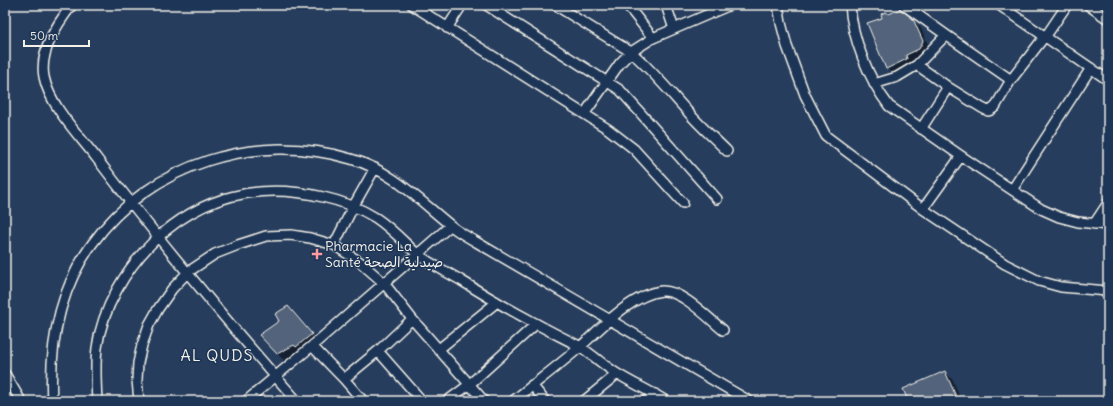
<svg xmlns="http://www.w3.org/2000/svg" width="1113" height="406" viewBox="0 0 1113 406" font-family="Delius,'Playpen Sans Arabic',sans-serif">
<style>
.shadow{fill:#0007}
.building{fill:#52647b;stroke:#f4f1e8}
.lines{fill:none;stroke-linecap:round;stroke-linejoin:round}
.minor-casing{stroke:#f4f1e8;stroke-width:12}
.minor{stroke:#1d3557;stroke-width:9}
.poi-dot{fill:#ff9aa2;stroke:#1d3557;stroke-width:1.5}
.labels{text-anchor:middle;stroke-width:3;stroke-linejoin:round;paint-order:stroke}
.poi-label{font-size:14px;fill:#f4f1e8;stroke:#1d3557;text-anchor:start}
.quarter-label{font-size:16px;letter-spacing:1px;fill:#f4f1e8;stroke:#1d3557}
</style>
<rect width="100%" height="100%" fill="#263d5d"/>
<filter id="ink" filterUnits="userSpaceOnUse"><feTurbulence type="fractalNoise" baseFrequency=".025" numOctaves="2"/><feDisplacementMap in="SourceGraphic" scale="8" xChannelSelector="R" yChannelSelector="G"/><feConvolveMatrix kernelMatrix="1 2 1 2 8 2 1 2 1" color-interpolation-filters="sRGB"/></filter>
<g filter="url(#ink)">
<path class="shadow" d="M889 16 912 20 921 28 930 49 927 57 895 76 887 68Z
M295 315 319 342 285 361 277 354Z
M945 372 953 380 961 401H909Z"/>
<path class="building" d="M900 9 913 19 923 41 919 49 906 55 907 59 886 69 867 23 882 18 881 14 886 12 889 14Z
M288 306 312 334 296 347 294 345 277 354 259 335 279 321 275 314Z
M945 371 958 401H908L903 389Z"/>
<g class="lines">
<defs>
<path id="minor" d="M72 5C57 24 39 51 44 77 50 107 80 136 98 160 161 243 228 323 297 401
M412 5 608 129 634 149 683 203
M486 5 620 90 717 199
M555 5 631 52C652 70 669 91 688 112 700 126 714 138 727 151
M627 5 653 38
M666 5 674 29
M778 5 781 23 787 46 805 95 826 136 923 209 1005 264 1039 281 1061 287 1108 291
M850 5C852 38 869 80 889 106L961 156 1041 209 1059 217 1078 222 1108 225
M904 5 946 35 1011 80
M999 5 1108 80
M1088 5 1108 19
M447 28 462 5
M1046 36 1067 5
M917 65 948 87 982 108 988 111 991 110 995 107 1011 80 1045 36
M874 84 897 77 917 65 946 35
M585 113 620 63 631 52 653 38 730 5
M921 129 948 87
M1012 190 1091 68
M923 209 961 156
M1094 224 1108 203
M334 245 353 207 375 168
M312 346 344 379 363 401
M439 349 497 302
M378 351 422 401
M5 374 21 401
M344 379 378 351 412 319
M532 385 545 401
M52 401C49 346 59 290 92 244 150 163 257 131 351 159 391 170 419 200 450 225 458 232 468 237 478 243L749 401
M97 401C96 383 95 365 97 348 102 309 126 268 154 241 201 196 259 182 323 197 341 201 360 208 376 218 391 228 403 241 416 253 430 264 447 272 462 281 486 296 510 310 535 323 549 331 564 338 579 346 592 354 603 365 616 373 632 383 650 391 666 401
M139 401 137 380 138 363 142 345 149 325 158 309 172 289 188 272 215 254 238 245 266 236 291 235 310 238 334 245 360 262 384 283 412 319 484 401
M246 401 312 346 450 226
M447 401 470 384 536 324
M513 401C535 383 558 366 580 347 601 328 632 294 662 291 682 290 708 318 723 330
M584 401 617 374
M646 401 655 394"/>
</defs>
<use href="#minor" class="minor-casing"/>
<use href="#minor" class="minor"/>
</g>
</g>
<path class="poi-dot" d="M315 248h4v4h4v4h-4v4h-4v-4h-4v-4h4z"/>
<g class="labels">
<g class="poi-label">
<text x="325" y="251">Pharmacie La<tspan x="325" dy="16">Santé صيدلية الصحة</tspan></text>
</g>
<g class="quarter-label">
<text x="217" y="361">AL QUDS</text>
</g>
</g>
<rect width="1113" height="406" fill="none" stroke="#1d3557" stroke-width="20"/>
<rect x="10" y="10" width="1093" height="386" fill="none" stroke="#f4f1e8" stroke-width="1.5" filter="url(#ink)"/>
<path d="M24 40v6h65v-6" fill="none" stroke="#f4f1e8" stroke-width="2"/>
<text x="30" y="40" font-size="12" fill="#f4f1e8" stroke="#1d3557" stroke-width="3" paint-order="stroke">50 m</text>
</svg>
